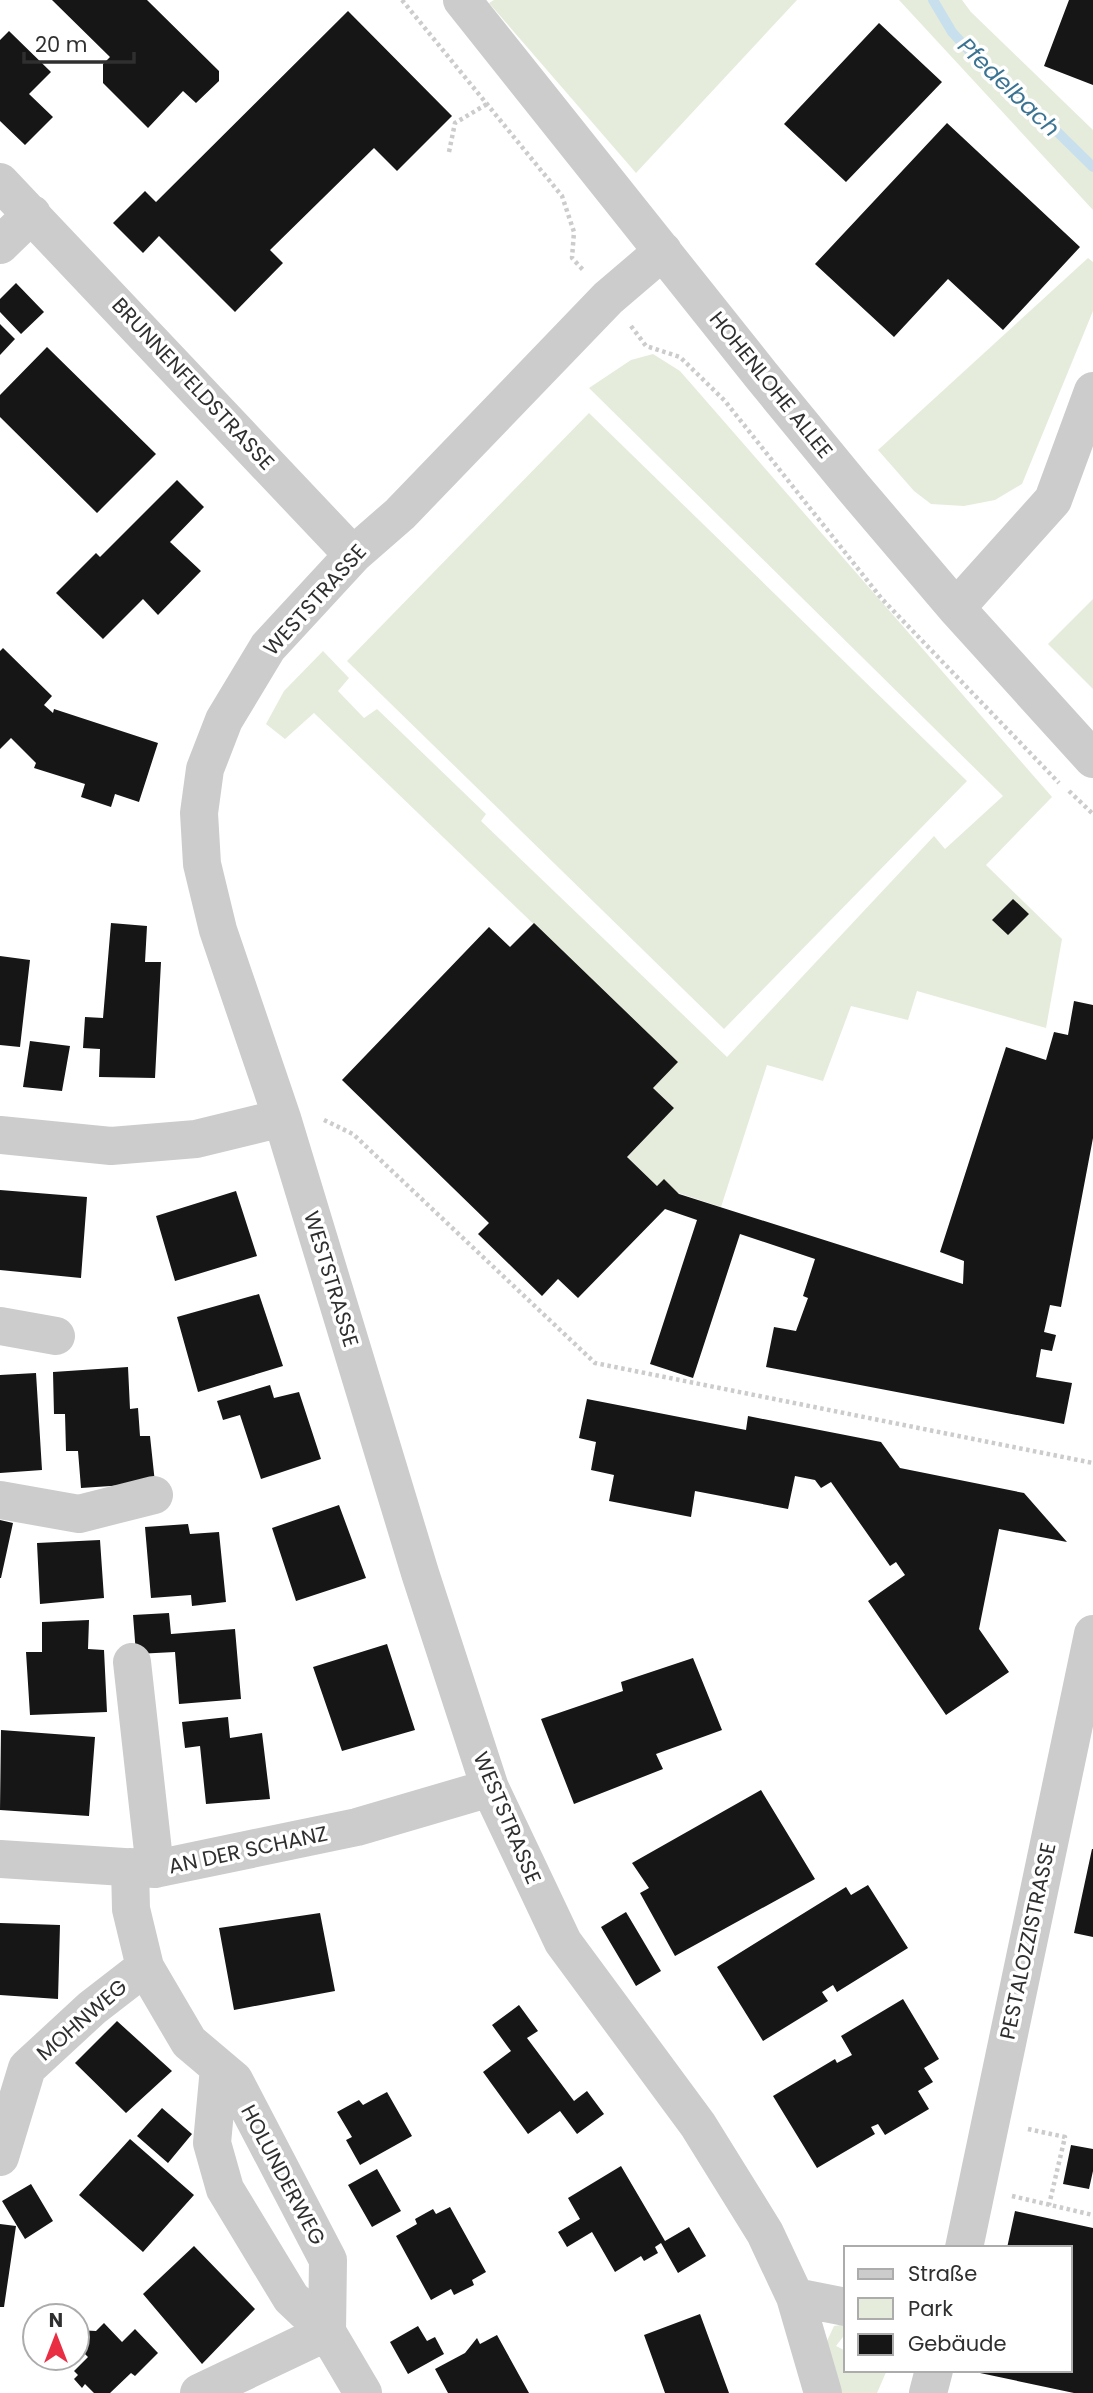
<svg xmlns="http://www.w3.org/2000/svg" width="1093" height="2393" viewBox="0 0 1093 2393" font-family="Poppins,sans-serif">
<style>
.green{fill:#e5ecdc}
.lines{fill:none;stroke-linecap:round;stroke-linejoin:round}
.stream{stroke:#c8e0ed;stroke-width:10}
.building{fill:#161616}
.path{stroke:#ccc;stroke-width:4.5;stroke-dasharray:3.5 3.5;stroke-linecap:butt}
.minor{stroke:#ccc;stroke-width:38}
.labels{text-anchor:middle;stroke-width:7;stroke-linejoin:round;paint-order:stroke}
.street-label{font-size:21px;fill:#2f2f2f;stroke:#fff}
.water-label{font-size:23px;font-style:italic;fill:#3b7493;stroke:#fff}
</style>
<rect width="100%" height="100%" fill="#fff"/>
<path class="green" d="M494 0H797L636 173 489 3Z
M899 0H962L971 12 1093 130V210Z
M1088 258 1093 262V311L1022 484 995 500 964 506 931 504 914 491 878 450Z
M653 354 680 371 1052 797 986 865 1062 939 1046 1028 917 991 908 1020 851 1006 823 1081 767 1065 721 1207 657 1186 627 1157 674 1108 653 1088 677 1062 314 713 285 739 266 724 284 691 323 651 349 678 338 691 364 718 377 709 486 814 481 821 727 1057 934 836 945 849 1003 796 589 388 631 360Z
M589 413 967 781 724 1029 347 661Z
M1093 599V689L1048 644Z
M846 2324V2333L836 2346 846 2351V2370H887L877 2393H838L826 2343 834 2326Z"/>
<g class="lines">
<path class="stream" d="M933 0 952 32 992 76 1038 113 1093 167"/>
</g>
<path class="building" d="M52 0H147L219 71V81L196 103 183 91 148 128 103 83V64L110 57Z
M1069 0H1093V85L1044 66Z
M348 11 452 116 397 171 374 148 270 250 283 263 235 312 159 236 143 253 113 223 145 191 156 202Z
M879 23 942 82 846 182 784 124Z
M9 31 51 72 29 94 53 117 25 145 0 121V40Z
M947 123 1080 247 1003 330 948 279 894 337 815 264Z
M16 283 44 312 21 334 0 312V299Z
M0 324 15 339 0 355Z
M47 347 156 454 97 513 0 417V395Z
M177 480 204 507 170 542 201 571 158 615 143 599 103 639 56 593 96 553 100 557Z
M3 648 52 696 44 705 53 713 54 709 158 743 139 802 115 794 111 807 81 797 85 784 34 768 36 763 11 738 0 749V651Z
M1013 899 1029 914 1008 935 992 920Z
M111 923 147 926 145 962H161L155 1078 99 1077 100 1049 83 1048 85 1017 103 1018Z
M534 923 678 1062 653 1088 674 1108 627 1157 657 1186 664 1179 679 1194 963 1284 964 1261 940 1252 1006 1047 1046 1060 1054 1032 1068 1035 1074 1001 1093 1005V1138L1061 1307 1050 1305 1044 1332 1056 1335 1052 1351 1041 1349 1036 1377 1072 1383 1064 1424 766 1367 774 1327 796 1331 808 1298 803 1296 815 1259 740 1234 693 1378 650 1364 697 1220 665 1209 578 1298 558 1279 542 1296 478 1234 489 1223 342 1080 489 927 510 947Z
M0 956 30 960 20 1047 0 1045Z
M30 1041 70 1046 62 1091 23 1087Z
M0 1190 87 1197 81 1278 0 1270Z
M236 1191 257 1256 175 1281 156 1216Z
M259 1294 283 1366 198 1392 177 1317Z
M128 1367 130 1409 138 1408 140 1436H150L155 1483 81 1488 78 1451H66L65 1414H54L53 1372Z
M36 1373 42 1470 0 1473V1375Z
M270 1385 274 1398 299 1392 321 1459 261 1479 240 1415 223 1420 217 1401Z
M587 1399 746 1430 748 1416 881 1442 900 1468 1024 1493 1067 1542 999 1529 979 1629 1009 1672 946 1715 868 1601 905 1575 896 1562 890 1566 831 1482 821 1488 815 1480 795 1476 788 1509 695 1491 691 1517 609 1501 614 1475 591 1470 596 1442 579 1438Z
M339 1505 366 1578 296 1601 272 1528Z
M0 1520 13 1523 1 1578H0Z
M188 1524 190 1534 219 1532 226 1602 192 1606 191 1595 151 1598 145 1527Z
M100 1540 104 1598 40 1604 37 1543Z
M169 1613 171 1634 235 1629 241 1699 179 1704 175 1652 136 1654 133 1615Z
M89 1620 88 1649 104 1650 107 1712 30 1715 26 1652H42V1622Z
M387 1644 415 1730 342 1751 313 1667Z
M693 1658 722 1730 656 1754 663 1769 574 1804 541 1719 623 1691 621 1682Z
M228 1717 230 1738 262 1733 270 1799 206 1804 200 1746 185 1748 182 1722Z
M1 1730 95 1737 89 1816 0 1810Z
M761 1790 815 1879 675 1956 640 1893 649 1888 632 1863Z
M1092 1849H1093V1937L1074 1933Z
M868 1885 908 1948 837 1992 833 1985 822 1992 828 2001 763 2041 717 1967 846 1887 851 1895Z
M626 1912 661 1971 636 1986 601 1927Z
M320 1913 335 1991 234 2010 219 1928Z
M0 1923 60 1925 58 1999 0 1995Z
M903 1999 939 2059 924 2068 933 2082 918 2091 929 2109 885 2135 878 2124 871 2127 875 2134 817 2168 773 2096 835 2059 837 2063 852 2055 841 2036Z
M519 2005 538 2031 527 2038 574 2101 587 2091 604 2114 577 2134 560 2111 528 2134 483 2072 511 2051 492 2025Z
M117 2021 172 2071 126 2113 75 2063Z
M387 2092 412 2136 360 2165 346 2140 352 2137 337 2112 359 2100 363 2105Z
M162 2108 192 2134 168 2163 137 2136Z
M130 2139 194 2195 143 2252 79 2195Z
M1071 2145 1093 2149V2171L1089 2189 1063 2184Z
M621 2166 665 2241 689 2227 706 2256 678 2273 661 2243 655 2247 658 2253 644 2261 641 2256 615 2272 592 2232 567 2247 558 2232 580 2219 568 2198Z
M377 2169 401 2211 372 2227 348 2185Z
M31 2184 53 2221 25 2239 2 2201Z
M450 2207 486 2272 472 2280 474 2285 454 2295 451 2289 431 2300 396 2236 417 2224 415 2219 433 2209 436 2214Z
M1015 2211 1093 2228V2393H1074L980 2373V2370H1070V2248H1007Z
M0 2224 16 2226 4 2307H0Z
M194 2246 255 2309 202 2364 143 2294Z
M700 2314 729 2393H665L644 2335Z
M104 2323 122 2342 135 2329 158 2353 135 2376 131 2373 110 2393H94L85 2384 82 2388 74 2379 78 2375 74 2371 88 2357 79 2348 77 2330 96 2331Z
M418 2326 427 2341 435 2337 444 2354 408 2374 390 2342Z
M497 2335 529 2393H448L435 2369 465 2353 477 2338 480 2344Z"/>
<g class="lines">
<path class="path" d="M402 0 562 196 574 232 572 258 584 271
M449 152 455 123 487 104
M631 326 646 346 680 357 725 401 882 599 1059 783
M1069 791 1093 814
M324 1120 353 1134 595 1363 1093 1463
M1028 2129 1065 2137 1049 2205
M1012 2196 1093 2215"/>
<path class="minor" d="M462 0 761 375 853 487 956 608 1093 759
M0 182 353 555
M0 245 32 214
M663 251 608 298 400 514 353 555 268 647 224 720 205 769 199 813 202 864 218 930 282 1118 420 1573 490 1788 563 1942 698 2125 765 2233 795 2297 823 2393
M956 608 1053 500 1093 391
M0 1135 111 1146 196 1139 282 1118
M0 1326 56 1336
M0 1500 79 1514 154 1495
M132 1662 155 1869
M0 1859 155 1869 357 1827 490 1788
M130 1867 131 1909 145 1967 189 2042 234 2080 328 2260 327 2332
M219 2068 212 2143 225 2189 291 2298 327 2332 363 2393
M0 2157 27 2068 92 2008 145 1967
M964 2248 1093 1634
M795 2297 846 2307
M199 2393 327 2332
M928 2393 934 2370"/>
</g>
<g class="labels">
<g class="street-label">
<text transform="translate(193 384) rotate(47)" y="7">BRUNNENFELDSTRASSE</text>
<text transform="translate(771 385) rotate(51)" y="7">HOHENLOHE ALLEE</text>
<text transform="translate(315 600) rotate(-48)" y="7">WESTSTRASSE</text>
<text transform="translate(331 1279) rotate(73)" y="7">WESTSTRASSE</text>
<text transform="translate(507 1818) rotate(67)" y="7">WESTSTRASSE</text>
<text transform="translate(248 1850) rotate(-12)" y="7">AN DER SCHANZ</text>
<text transform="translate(1028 1941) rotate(-78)" y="7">PESTALOZZISTRASSE</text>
<text transform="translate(82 2020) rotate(-41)" y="7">MOHNWEG</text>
<text transform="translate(283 2175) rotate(62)" y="7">HOLUNDERWEG</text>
</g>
<g class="water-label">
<text transform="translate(1009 87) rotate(44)" y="8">Pfedelbach</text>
</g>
</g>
<rect x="844" y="2246" width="228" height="126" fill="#ffffff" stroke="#acacac" stroke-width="2"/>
<rect x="858" y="2269" width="35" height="10" fill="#cccccc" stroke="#acacac" stroke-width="2"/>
<text x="908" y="2281" font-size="21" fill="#2f2f2f">Straße</text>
<rect x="858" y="2298" width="35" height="21" fill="#e5ecdc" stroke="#acacac" stroke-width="2"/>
<text x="908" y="2316" font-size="21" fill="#2f2f2f">Park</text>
<rect x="858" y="2334" width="35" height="21" fill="#161616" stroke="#acacac" stroke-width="2"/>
<text x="908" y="2351" font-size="21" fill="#2f2f2f">Gebäude</text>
<g transform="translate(56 2337)"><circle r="33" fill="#ffffff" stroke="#acacac" stroke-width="2"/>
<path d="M0-5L12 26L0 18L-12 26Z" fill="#e92d43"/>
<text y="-10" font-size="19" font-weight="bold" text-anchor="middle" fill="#2f2f2f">N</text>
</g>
<path d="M24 52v10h110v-10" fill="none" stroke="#2f2f2f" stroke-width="3.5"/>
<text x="35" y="52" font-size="21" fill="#2f2f2f" stroke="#ffffff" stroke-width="5" paint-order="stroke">20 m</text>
</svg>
